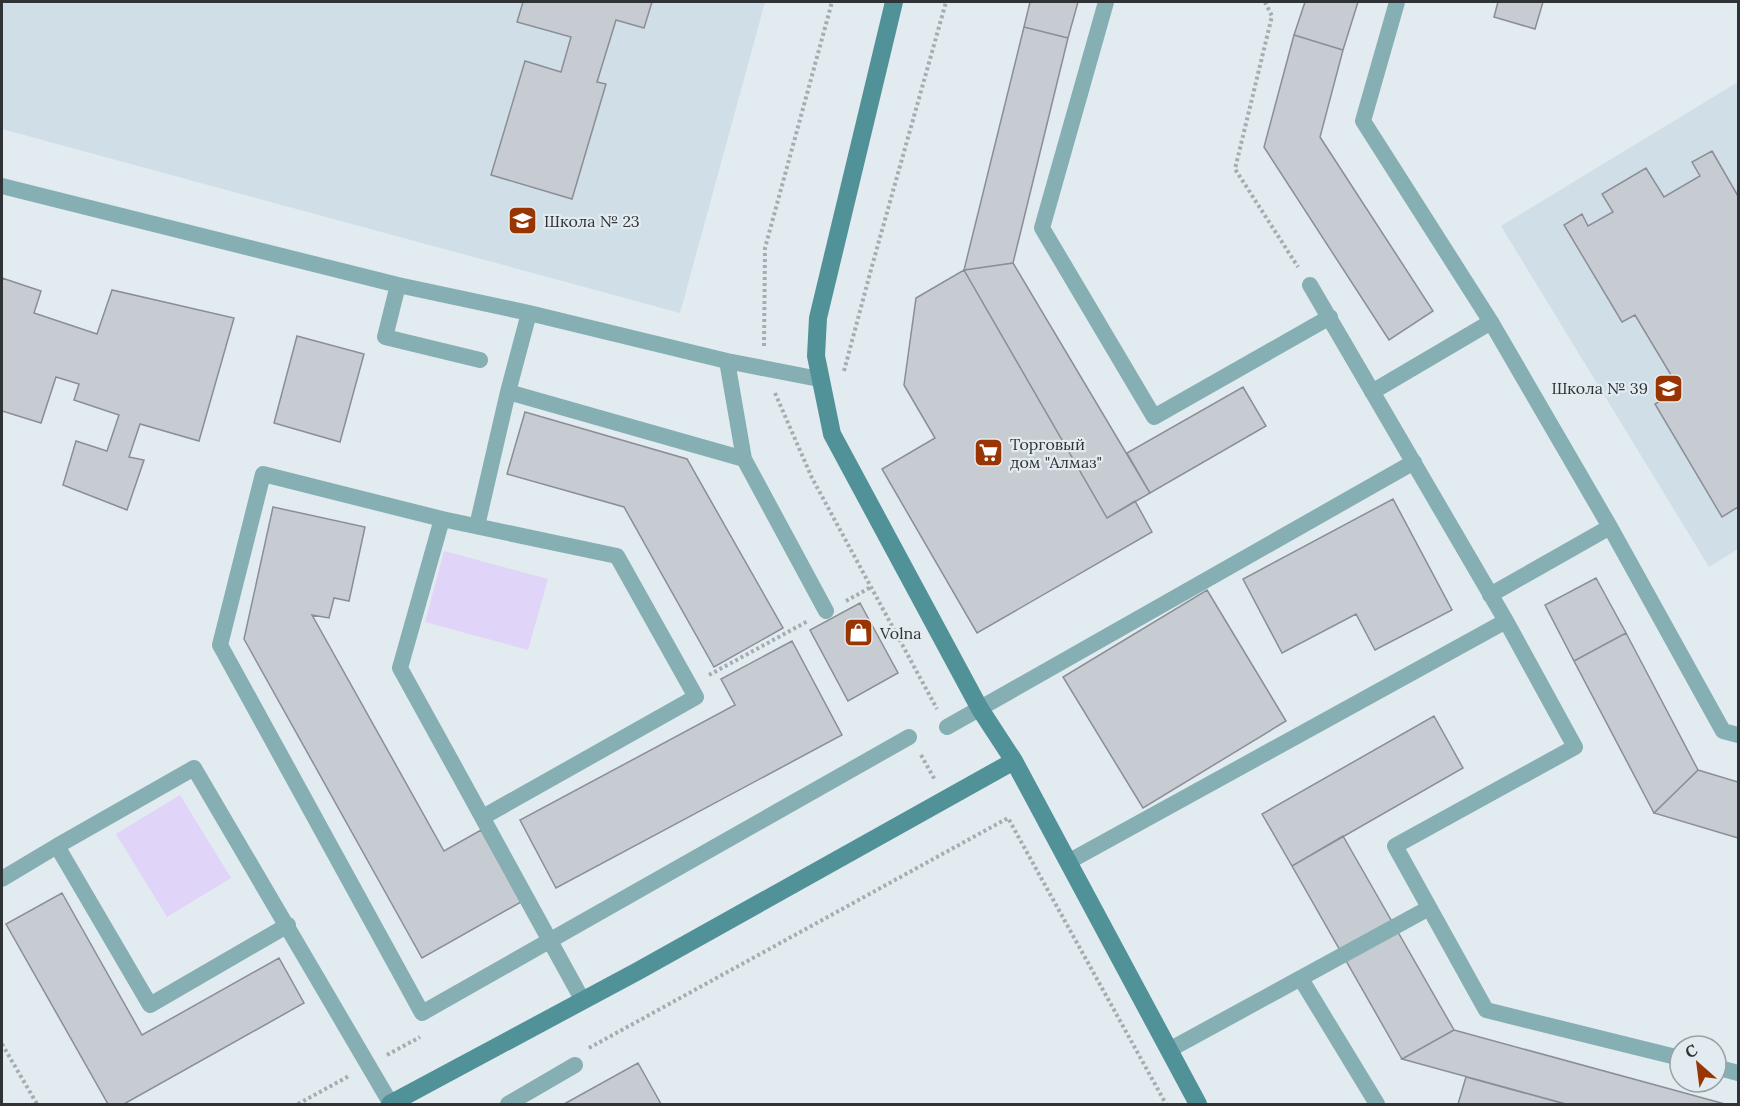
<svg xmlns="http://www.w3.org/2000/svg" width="1740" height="1106" viewBox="0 0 1740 1106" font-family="Lora,serif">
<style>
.built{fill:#cfdee7}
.green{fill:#e1d4f9}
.building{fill:#c7cbd2;stroke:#8b8e95;stroke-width:1.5}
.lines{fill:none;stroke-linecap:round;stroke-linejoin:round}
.path{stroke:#a6adb1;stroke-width:4;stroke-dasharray:3 3;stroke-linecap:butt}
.lane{stroke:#86afb3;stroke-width:16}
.secondary{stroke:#519298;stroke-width:18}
.labels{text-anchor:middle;stroke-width:4.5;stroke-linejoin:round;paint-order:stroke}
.poi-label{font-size:16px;fill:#303335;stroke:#e2ebf0;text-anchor:start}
</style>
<rect width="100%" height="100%" fill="#e2ebf0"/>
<path class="built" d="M2 2H765L680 313 2 129Z
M1738 82V549L1709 567 1501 226Z"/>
<path class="green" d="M444 551 548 579 528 650 425 622Z
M180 795 231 878 167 917 116 834Z"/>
<path class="building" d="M523 2H652L644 28 616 20 597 82 606 84 572 199 491 175 525 61 561 72 571 37 517 22Z
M1030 2H1078L1068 38 1024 27Z
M1305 2H1358L1343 50 1294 35Z
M1498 2H1543L1535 29 1494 17Z
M1024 27 1068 38 1013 263 964 270Z
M1294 35 1343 50 1320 137 1433 311 1389 340 1264 147Z
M1712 151 1738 196V507L1722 517 1655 404 1680 390 1635 315 1622 322 1564 225 1582 214 1588 226 1613 212 1602 194 1646 168 1664 197 1700 176 1692 162Z
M1013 263 1150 493 1107 518 964 270Z
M964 270 1107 518 1135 501 1152 532 977 633 882 469 935 438 904 385 916 298Z
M2 278 41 291 34 313 97 334 112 290 234 318 199 441 140 424 129 457 144 460 127 510 63 485 76 441 107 451 119 415 74 400 79 384 56 377 41 423 2 411Z
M297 336 364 354 340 442 274 423Z
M1243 387 1266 426 1150 493 1127 453Z
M525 412 687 459 783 628 714 667 624 507 507 474Z
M1393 499 1452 610 1375 650 1356 614 1282 653 1243 579Z
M273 507 365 527 349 601 334 598 329 618 312 615 444 851 481 830 521 902 422 958 244 639Z
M1596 578 1626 633 1574 661 1545 605Z
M1207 590 1286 721 1143 808 1063 677Z
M860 603 898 673 848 701 810 630Z
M1626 633 1698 770 1654 813 1574 661Z
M792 641 842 735 556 888 520 820 735 705 721 679Z
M1434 716 1463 768 1292 866 1262 814Z
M1698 770 1738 782V838L1654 813Z
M1343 836 1454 1030 1402 1059 1292 866Z
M62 893 142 1035 279 958 304 1003 124 1104H108L6 924Z
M1454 1030 1725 1104H1566L1402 1059Z
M638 1063 661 1104H564Z
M1466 1077 1565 1104H1458Z"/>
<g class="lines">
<path class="path" d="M1265 2 1272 16 1235 169 1298 267
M764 346 765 248 832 2
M844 371 872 266 946 2
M775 393 812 478 937 709
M846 601 871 587
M709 675 808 621
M921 755 935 780
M2 1044 37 1104
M589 1048 1008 818 1166 1104
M387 1055 420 1037
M298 1104 349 1076"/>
<path class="lane" d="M1106 2 1042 228 1154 417 1330 317
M1397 2 1363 121 1491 322 1610 527 1723 731 1738 735
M2 186 398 285 529 313 727 361 819 379
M398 285 385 337 480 360
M727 361 744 459 826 611
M508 392 744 459
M1372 392 1491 322
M442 519 617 556 696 697 483 817
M477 526 508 392 529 313
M1490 595 1610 527
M1506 621 1575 747 1395 846 1486 1010 1680 1058
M947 727 1414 462
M1068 862 1506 621 1310 285
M2 879 57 846
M288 925 150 1005 57 846 194 768 391 1104
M1301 979 1377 1104
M583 1001C523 890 461 779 400 668L442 519 263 474 220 645 422 1013 909 737
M1169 1050 1429 908
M1716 1067 1738 1073
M508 1104 575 1065"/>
<path class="secondary" d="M894 2 818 318 816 356 832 434 980 709 1014 761 1198 1104
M390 1104 638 971 1014 761"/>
</g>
<defs>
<symbol id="school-square" viewBox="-11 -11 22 22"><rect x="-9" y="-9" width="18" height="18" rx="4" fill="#993403" stroke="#e2ebf0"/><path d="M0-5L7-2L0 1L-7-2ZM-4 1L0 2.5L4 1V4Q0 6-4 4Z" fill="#fff"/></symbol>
<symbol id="supermarket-square" viewBox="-11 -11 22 22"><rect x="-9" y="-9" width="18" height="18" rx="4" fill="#993403" stroke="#e2ebf0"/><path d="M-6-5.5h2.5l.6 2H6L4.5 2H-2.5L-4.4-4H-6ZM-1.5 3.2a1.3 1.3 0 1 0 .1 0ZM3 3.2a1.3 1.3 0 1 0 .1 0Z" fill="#fff"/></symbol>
<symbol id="shop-square" viewBox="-11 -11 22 22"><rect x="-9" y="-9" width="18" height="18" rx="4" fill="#993403" stroke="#e2ebf0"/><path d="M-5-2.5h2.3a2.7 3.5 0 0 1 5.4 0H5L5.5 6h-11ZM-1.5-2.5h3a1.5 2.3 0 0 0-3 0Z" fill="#fff"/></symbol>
</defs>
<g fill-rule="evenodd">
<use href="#school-square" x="506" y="204" width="33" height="33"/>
<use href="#school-square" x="1652" y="372" width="33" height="33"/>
<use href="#supermarket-square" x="972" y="436" width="33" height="33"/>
<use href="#shop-square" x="842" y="616" width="33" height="33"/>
</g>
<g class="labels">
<g class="poi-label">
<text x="544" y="227">Школа № 23</text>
<text x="1648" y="394" text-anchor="end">Школа № 39</text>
<text x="1010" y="450">Торговый<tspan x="1010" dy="18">дом "Алмаз"</tspan></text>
<text x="880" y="639">Volna</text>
</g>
</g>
<rect width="1740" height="1106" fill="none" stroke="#303335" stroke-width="6"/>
<g transform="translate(1698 1064) rotate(332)"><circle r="28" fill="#e2ebf0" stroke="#9ba1a5" stroke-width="1.5"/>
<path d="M0-4.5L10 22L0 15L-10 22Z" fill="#993403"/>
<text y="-9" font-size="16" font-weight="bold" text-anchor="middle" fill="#303335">С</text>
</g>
</svg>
